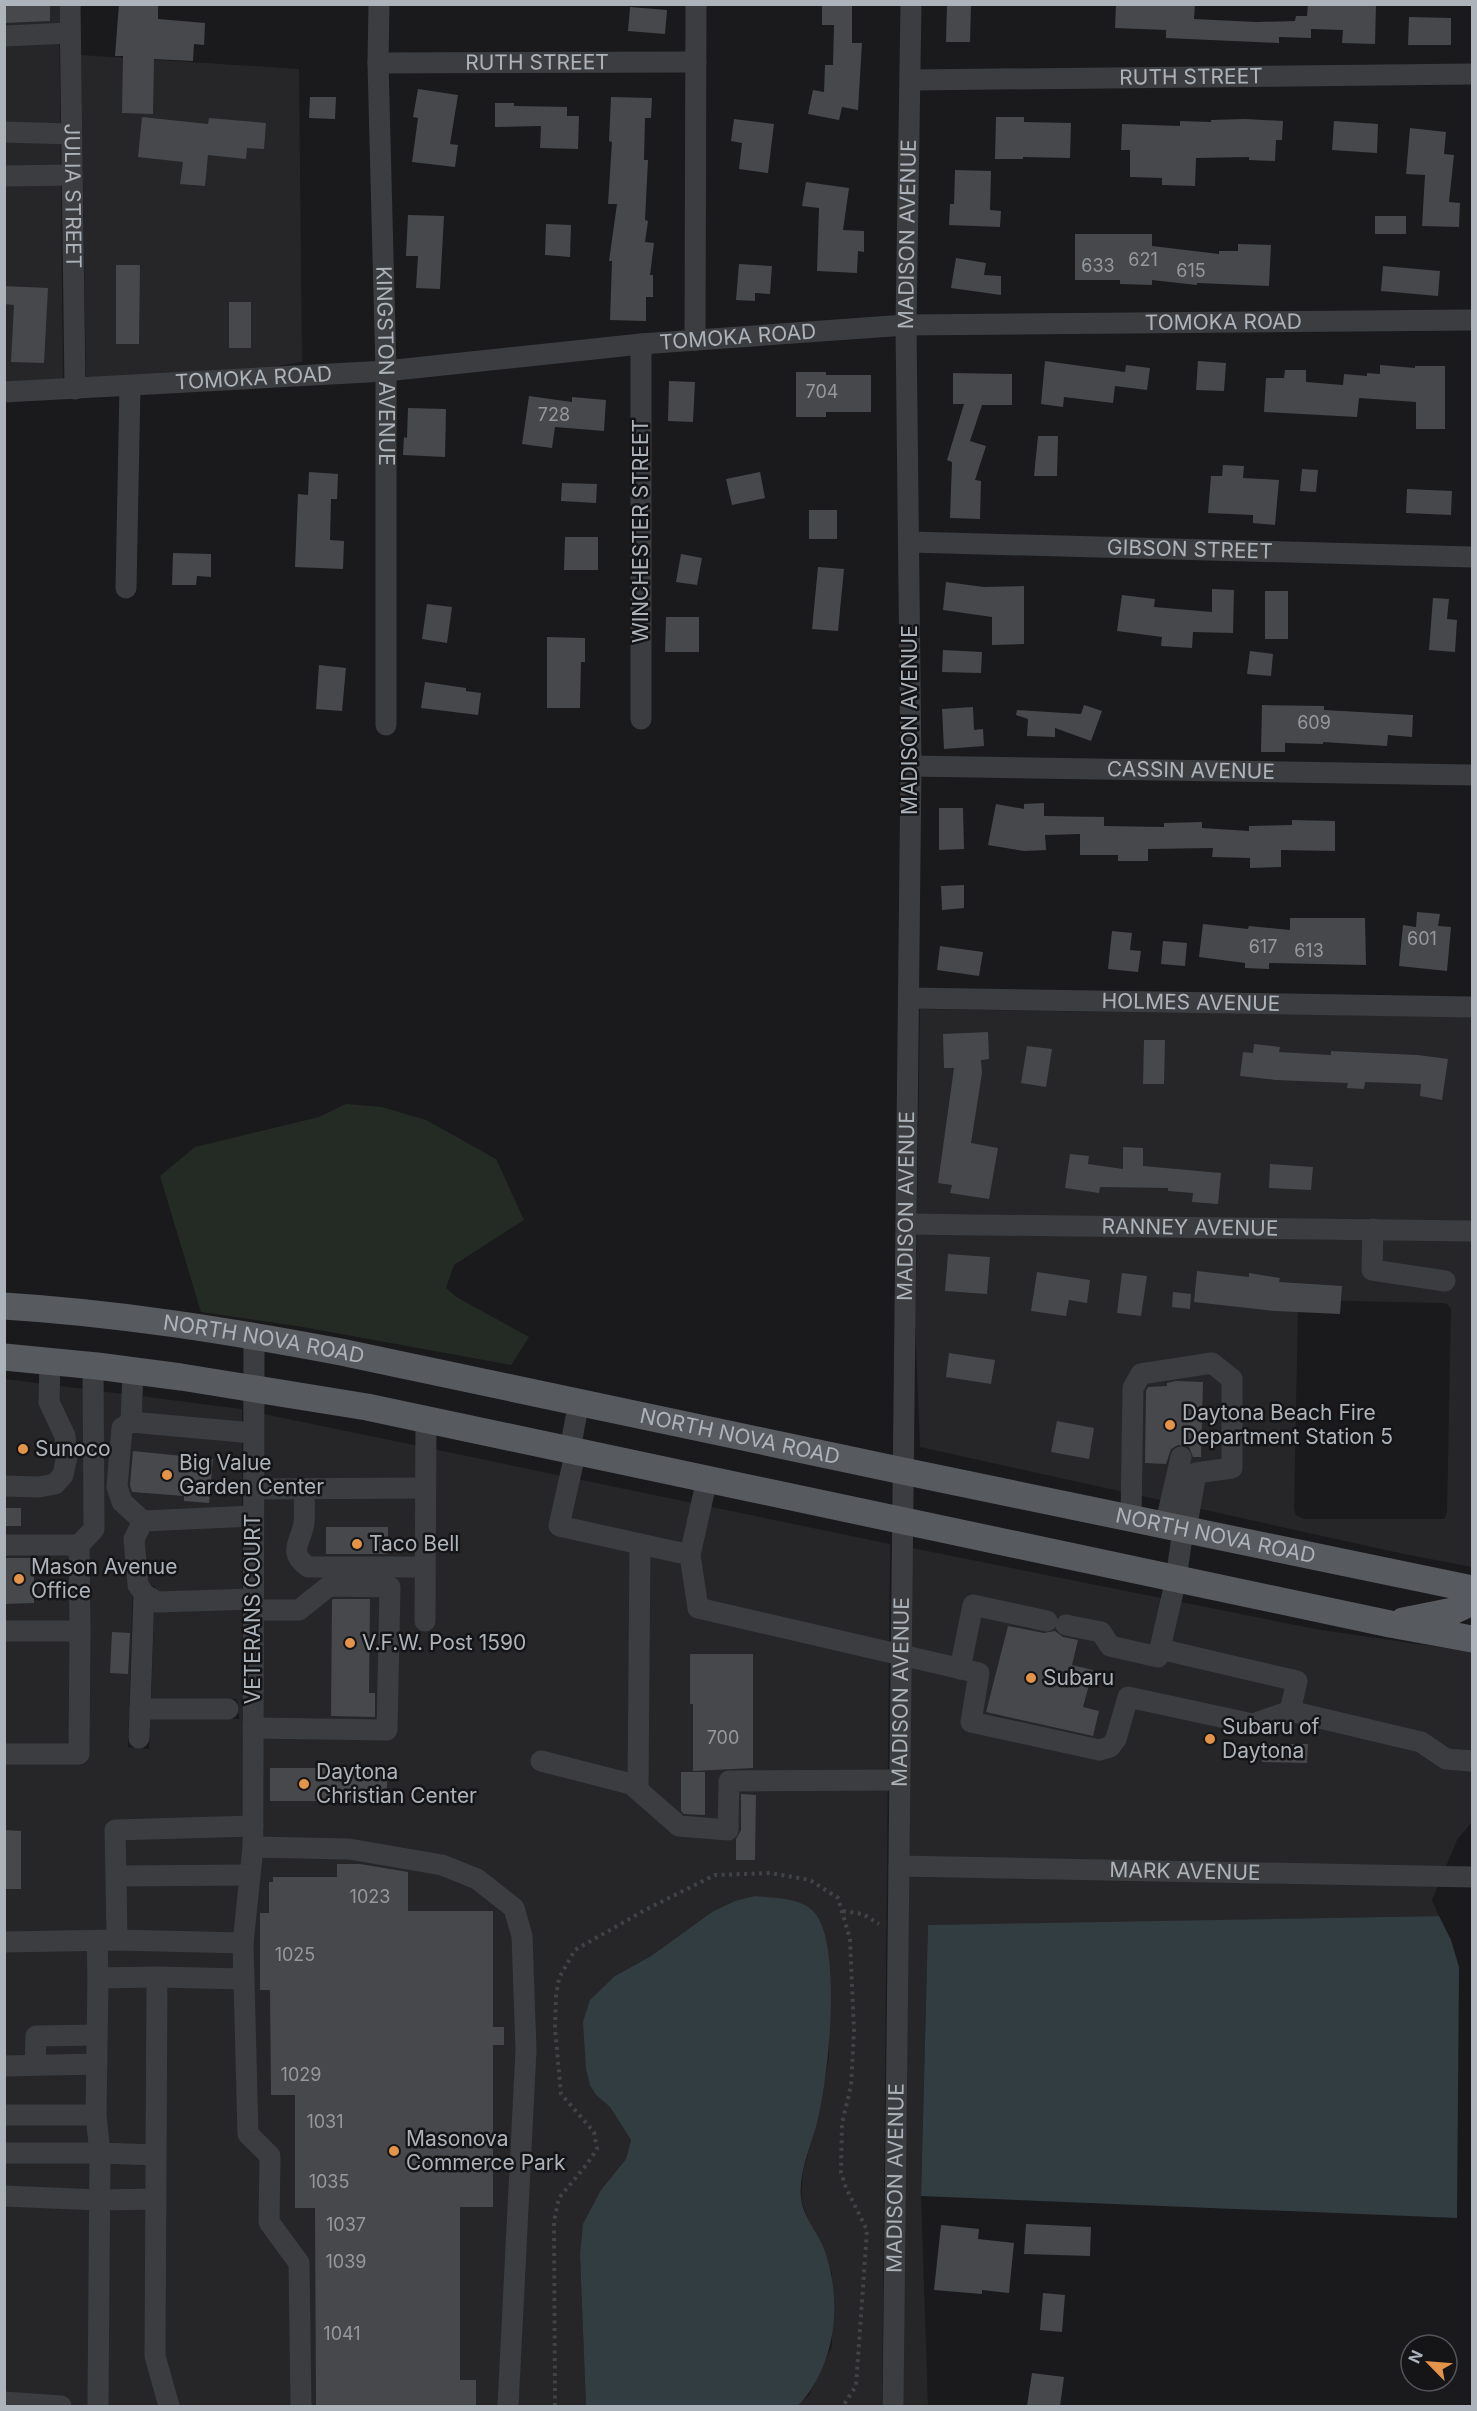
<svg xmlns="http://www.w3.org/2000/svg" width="1477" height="2411" viewBox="0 0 1477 2411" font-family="Inter,sans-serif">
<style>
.built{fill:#262628;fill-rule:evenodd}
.green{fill:#242b24}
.water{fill:#323d41}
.building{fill:#47484b}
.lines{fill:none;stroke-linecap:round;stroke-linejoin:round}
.path{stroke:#414447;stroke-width:4;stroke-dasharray:3 4.5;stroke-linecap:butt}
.minor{stroke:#3b3d40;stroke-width:21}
.major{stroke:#575a5f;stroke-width:27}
.poi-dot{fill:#e49449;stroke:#151517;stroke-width:2}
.labels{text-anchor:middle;stroke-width:5;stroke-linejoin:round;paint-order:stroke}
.number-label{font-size:18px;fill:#94989e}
.street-label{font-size:21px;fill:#adb3ba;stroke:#151517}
.poi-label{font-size:21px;fill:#adb3ba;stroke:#151517;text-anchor:start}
</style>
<rect width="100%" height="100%" fill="#1a1a1c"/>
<path class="built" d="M5 5H59L63 379 5 382Z
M81 55 299 69 302 362 266 368 86 378Z
M920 1009 1472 1017V1221L917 1214Z
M917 1234 1472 1241V1567L1404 1554 920 1447 915 1323ZM1306 1300 1441 1303 1447 1304 1451 1309 1447 1513 1444 1519H1304L1296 1515 1294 1509 1298 1308Z
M5 1379 242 1409 243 1856 264 1857V1414L890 1544 882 2406H798L809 2395 832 2346V2274L821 2244 809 2222 801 2200 803 2171 818 2119 829 2056V1962L712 1912 651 1956 615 1976 596 2095 610 2107 631 2140 626 2159 601 2190 580 2255 586 2406H5ZM133 1583 155 1586 151 1699H237L239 1719H150L149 1749 128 1747Z
M912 1548 1315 1629 1472 1652V1822L1457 1840 1432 1900 1439 1916 928 1926 921 2196 928 2406H903Z"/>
<path class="green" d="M346 1104 382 1107 426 1120 496 1159 524 1220 454 1265 446 1288 458 1298 529 1337 511 1365 297 1326 201 1312 160 1176 195 1147 319 1117Z"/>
<path class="water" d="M755 1896C772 1898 798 1897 812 1910 844 1939 828 2079 818 2119 812 2145 798 2171 801 2199 803 2215 815 2230 822 2244 844 2297 837 2364 798 2406H586L580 2255 583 2224 601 2190 626 2159 631 2140 610 2107 596 2095 590 2085 586 2069 583 2022 590 2000 615 1976 651 1956 712 1912 735 1901Z
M1439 1916 1451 1940 1459 1967 1457 2218 921 2196 928 1925Z"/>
<path class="building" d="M4 4H50V21L4 23Z
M119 4H158V19L205 23 204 45 194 44 193 61 154 59 153 114 122 113 123 56H115Z
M822 4H852V43H862L858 110 842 107 839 120 808 114 813 90 824 92 825 65H833L834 25H822Z
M947 4H971L970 42H946Z
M1116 4H1195L1194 19 1256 22 1295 21 1296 16H1307L1308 4H1376L1375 44 1342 43 1343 30 1311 29V38L1279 37V43L1166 38V30L1115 28Z
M630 7 667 10 665 34 628 31Z
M1409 17 1451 18V45H1408Z
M418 89 458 95 450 144 458 145 455 167 412 162 418 118 413 117Z
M310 97H336L335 119 309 118Z
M611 97 652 98 651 118H645L644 160H648L645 220 648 221 645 242 654 243 650 275H653V297H646V321L610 320 612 261H609L617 204H608L612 142 609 141Z
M495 103H514V106L567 107V116H579L578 149 540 148 541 126 495 127Z
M142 117 208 124 209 118 266 123 264 149 247 148 246 159 208 155 205 186 180 184 183 162 138 157Z
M996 117H1024V122L1071 123 1070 158 1023 157V159H995Z
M734 119 774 124 768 173 739 169 742 143 731 141Z
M1245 119 1283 121 1282 140H1276L1275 161 1249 160V157L1196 158 1195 186 1162 185V178L1130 177V150H1121L1122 124 1180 126V121L1211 122V120Z
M1334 121 1378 124 1377 153 1332 150Z
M1410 128 1446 132 1444 154 1454 155 1449 202 1460 203 1459 227 1422 226 1425 175 1406 174Z
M955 170 991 171 990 210 1001 211 1000 227 949 225 950 204H954Z
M806 182 849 188 843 230 864 231V252L858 251 857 273 817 271 819 208 802 206Z
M408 215 444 216 440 289 416 288 418 256H406Z
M1375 216H1406V234H1375Z
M546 224 571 225 570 257 545 255Z
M1075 234H1152V246L1219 254V251H1238V244L1271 245 1269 286 1197 283V285L1152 280V285L1120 284V280H1075Z
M956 258 986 263 984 275 1001 276V295L951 288Z
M739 264 772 266 770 294 755 293V301L736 300Z
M116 265H140L139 344H116Z
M1383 266 1440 271 1438 296 1381 291Z
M4 286 48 288 44 363 11 362 14 305 4 304Z
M229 302H251V348H229Z
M1045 361 1125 372 1126 365 1150 368 1147 390 1115 386 1113 403 1064 397 1063 407 1041 404Z
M1198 361 1226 363 1224 391 1196 390Z
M1380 365 1415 368V366H1445V429H1416V402L1359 398 1357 417 1264 412 1266 378H1284L1285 370H1306V382L1343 385 1344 374 1367 376V373L1380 374Z
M796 372H826V375H871V412H826V417H796Z
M953 373 1012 374V405H982L970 441 986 446 975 480 981 481 980 519 950 518 952 462 947 460 964 404H953Z
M669 381 695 382 693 422 668 421Z
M529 396 572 402V397L606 400 604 431 555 427 552 448 522 444Z
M408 408 446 409 445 457 403 455 404 437 407 438Z
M1038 436H1058L1057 476H1034Z
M1223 465 1244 466 1243 478 1279 480 1275 525 1253 523V515L1208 513 1211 476H1222Z
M1302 469 1318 470 1316 492 1300 491Z
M309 472 338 474 337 499H331L330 540 344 541 343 569 295 567 298 494 308 495Z
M760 472 765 498 732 505 726 479Z
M562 483 597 484 596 503 561 501Z
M1407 489 1452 491 1451 515 1406 513Z
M809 510H837V539H809Z
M565 537H598V570H564Z
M173 553 211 554V577L197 576 196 585H172Z
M681 554 702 558 697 585 676 582Z
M818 567 844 569 838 631 812 629Z
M946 582 984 587 1024 586V644L992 645V617L943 610Z
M1212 589 1234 590 1233 633 1193 632 1192 648 1161 646 1162 637 1117 631 1122 595 1155 599 1154 607 1212 612Z
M1265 591H1288V639H1265Z
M1433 598 1449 599 1447 619 1457 620 1455 652 1429 650Z
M427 604 452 607 447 643 422 639Z
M666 617H699V652H665Z
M547 637 585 638V662H581L580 708H547Z
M943 650 982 652 981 673 942 672Z
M1250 651 1273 654 1271 676 1247 674Z
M319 665 346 668 342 711 316 709Z
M425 682 466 688V691L481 693 478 715 421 708Z
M1084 705 1102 711 1091 741 1055 728V737L1027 736 1028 719 1016 715 1017 710 1081 714Z
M1262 705 1324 706V710L1413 715 1412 737 1388 735 1387 746 1323 742V744L1285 743V752H1261Z
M973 707 974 730 983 729 984 746 944 749 942 709Z
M1044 803V816L1104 817V826L1164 827V823L1202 822V828L1249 831V826L1292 825V820L1335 821V851L1281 850V867L1250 868V858L1212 857 1213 848 1148 849V861H1118V855H1080V834L1045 835 1046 850 1024 851 988 845 996 804 1024 809V804Z
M939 808H963L964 849 939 850Z
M964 885V908L942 910 941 886Z
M1417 912 1440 914 1438 926 1451 927 1447 971 1399 966 1403 925 1416 927Z
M1290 918H1365L1366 965 1269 963V969L1245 968V963L1199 957 1203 924 1248 929 1249 926 1290 930Z
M1112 931 1132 933 1130 950 1141 951 1138 972 1108 969Z
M1163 941 1187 943 1185 966 1161 964Z
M940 946 983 952 979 976 937 970Z
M988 1032 989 1059 981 1060 982 1073 971 1143 998 1148 989 1199 950 1193 952 1185 938 1183 954 1068H944L943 1034Z
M1144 1040H1165L1164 1084H1143Z
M1254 1044 1280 1047 1279 1052 1331 1055V1051L1418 1055 1448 1059 1442 1100 1420 1096 1421 1084 1365 1082 1364 1089 1347 1088 1348 1083 1276 1080 1240 1076 1243 1052 1253 1053Z
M1027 1046 1052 1049 1046 1087 1021 1083Z
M1123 1147 1143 1148V1166L1221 1173 1218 1204 1192 1202 1193 1193 1168 1191V1188L1100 1187 1099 1193 1065 1188 1070 1154 1089 1156 1088 1164 1123 1169Z
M1270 1164 1313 1167 1311 1190 1269 1188Z
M948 1254 990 1257 987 1294 945 1291Z
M1197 1271 1249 1277V1273L1280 1278 1279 1282 1342 1286 1340 1314 1275 1311 1194 1302Z
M1037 1272 1090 1280 1087 1303 1069 1300 1066 1316 1031 1311Z
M1122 1273 1147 1276 1141 1316 1117 1313Z
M1173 1292 1191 1294 1190 1309 1172 1307Z
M949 1353 995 1360 991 1384 946 1377Z
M1176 1381 1203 1382 1201 1457H1193L1189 1447 1178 1445 1171 1449 1166 1464 1145 1463 1146 1391 1148 1387 1167 1386V1383Z
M1057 1421 1094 1428 1089 1459 1051 1452Z
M133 1451 213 1459 209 1503 184 1501V1496L132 1492 130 1485Z
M4 1508H21V1526H4Z
M326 1527H388V1554H326Z
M4 1558H34V1603L4 1604Z
M333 1599H370L369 1693H375V1717L331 1716 332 1600Z
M1008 1626 1044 1633 1055 1631 1063 1637 1078 1640 1072 1665 1093 1670 1083 1707 1099 1711 1093 1736 986 1712Z
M112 1632 130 1633 128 1674 110 1673Z
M690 1654H753V1768L693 1771V1704H690Z
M1262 1744H1308L1307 1763 1262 1762Z
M270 1768H381V1780H387V1801H270Z
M681 1772H705V1815L684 1814 681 1811Z
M741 1794 756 1795 755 1860H736V1839L741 1830Z
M4 1830 21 1831V1889H4Z
M337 1864H360L408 1872V1911H493V2027H504V2045H493V2207H460V2380H476V2406H316L315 2208H295V2095H271L270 1990H260V1913H269V1882H273V1877H337Z
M1026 2224 1091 2227 1090 2256 1024 2254Z
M941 2225 979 2229 978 2239 1014 2243 1009 2293 982 2290V2294L934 2290Z
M1043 2293 1065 2295 1062 2332 1040 2330Z
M1032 2373 1064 2377 1060 2406H1027Z"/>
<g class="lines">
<path class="path" d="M843 1911 863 1914 879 1924
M555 2406 554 2221 559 2198 587 2164 597 2149 594 2132 561 2094 555 2028 556 1996 559 1978 575 1950 645 1910 715 1875 770 1873 810 1880 838 1898 850 1939 854 2031 851 2086 842 2123 841 2172 846 2188 867 2230 856 2386 843 2406"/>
<g class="minor">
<path id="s1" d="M70 4 75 389"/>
<path id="s2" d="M379 4 378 63 386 371V725"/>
<path d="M4 36 70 33"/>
<path id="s3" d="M378 63 696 62"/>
<path id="s4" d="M911 80 1472 74"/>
<path d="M4 132 71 134"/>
<path d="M4 176 72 175"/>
<path d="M695 340 696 4"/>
<path d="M641 344V719"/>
<path id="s5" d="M4 392 386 371 641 344 906 325 1472 320"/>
<path id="s6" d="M910 542 1472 557"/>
<path d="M126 588 130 386"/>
<path id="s7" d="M911 766 1472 775"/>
<path id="s8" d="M909 998 1472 1007"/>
<path id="s9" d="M906 1224 1472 1231"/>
<path d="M1373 1229 1372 1270 1445 1281"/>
<path d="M254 1336 253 1847 243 1943 248 2134 270 2156 269 2222 299 2263 301 2406"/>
<path d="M131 1422 133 1371"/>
<path d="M570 1449 579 1402"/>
<path d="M576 1450 559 1526 690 1555 707 1479"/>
<path d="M4 1486 39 1487 55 1484 63 1475 67 1456 65 1436 49 1402 50 1361"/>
<path d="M253 1489 426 1488"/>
<path d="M304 1489C304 1500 305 1513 304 1523 301 1542 287 1552 308 1567H425"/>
<path d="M1131 1519 1133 1388 1141 1374 1212 1363 1232 1379V1468L1196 1473 1186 1530"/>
<path d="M143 1521 122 1502 117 1487 122 1428 131 1422 253 1433"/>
<path d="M1165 1526 1181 1457"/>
<path d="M4 1545H79"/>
<path d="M690 1555 698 1608 979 1673 971 1722 1099 1750 1110 1747 1116 1739 1128 1697 1253 1724 1290 1711"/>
<path d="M253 1599 157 1602 144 1594 138 1585 134 1539 143 1521 253 1516"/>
<path d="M425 1621 426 1420"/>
<path d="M1066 1625 1101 1632 1110 1646 1158 1657 1176 1579 1183 1530"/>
<path d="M4 1631H80L79 1754H4"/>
<path d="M80 1631 79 1545 94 1529 93 1365"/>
<path d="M1160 1649 1297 1681 1290 1711 1421 1742 1446 1759 1472 1761"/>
<path d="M960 1669 973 1605 1047 1621"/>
<path d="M140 1709H228"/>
<path d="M253 1728 387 1730 390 1587 329 1586 299 1610H253"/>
<path d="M139 1738 144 1594"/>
<path d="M541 1761 631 1784 679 1826 728 1830 729 1781 899 1780"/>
<path d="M638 1790 640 1544"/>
<path d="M253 1847 349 1849 442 1865 477 1879 514 1908 522 1936 526 2050 508 2406"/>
<path id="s10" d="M899 1866 1472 1877"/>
<path d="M116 1876 115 1830 253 1826"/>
<path d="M117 1940 116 1876 249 1875"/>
<path d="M97 1941 98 1978 157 1977"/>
<path d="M4 1942 117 1940 243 1943"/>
<path d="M98 1978 96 2115 100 2153 156 2155"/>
<path d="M35 2065 36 2036 97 2035"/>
<path d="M4 2066 97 2064"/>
<path d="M4 2115H96"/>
<path d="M4 2153H100L98 2406"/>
<path d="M4 2196 100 2200 156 2199"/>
<path d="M4 2402 61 2406"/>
<path d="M169 2406 155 2356 157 1977 244 1979"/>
<path id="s11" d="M893 2406 911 766 906 325 911 4"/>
</g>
<g class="major">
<path id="s12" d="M4 1306C118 1313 230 1331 341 1352L903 1471 1472 1589"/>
<path d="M4 1357 97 1366 181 1377 367 1407 1390 1624 1472 1639"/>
<path d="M1403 1621 1453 1611 1472 1602"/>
</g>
</g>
<g class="poi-dot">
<circle cx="1170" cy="1425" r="6"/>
<circle cx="23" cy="1449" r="6"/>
<circle cx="167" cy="1475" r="6"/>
<circle cx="357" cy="1544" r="6"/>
<circle cx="19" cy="1579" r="6"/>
<circle cx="350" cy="1643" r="6"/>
<circle cx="1031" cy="1678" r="6"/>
<circle cx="1210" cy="1739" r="6"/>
<circle cx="304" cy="1784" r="6"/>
<circle cx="394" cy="2151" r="6"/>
</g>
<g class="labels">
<g class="number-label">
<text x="1143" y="266">621</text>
<text x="1098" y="272">633</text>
<text x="1191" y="277">615</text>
<text x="822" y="398">704</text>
<text x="554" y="421">728</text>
<text x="1314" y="729">609</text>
<text x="1422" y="945">601</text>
<text x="1263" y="953">617</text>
<text x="1309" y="957">613</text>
<text x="723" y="1744">700</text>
<text x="370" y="1903">1023</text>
<text x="295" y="1961">1025</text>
<text x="301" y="2081">1029</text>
<text x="325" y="2128">1031</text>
<text x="329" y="2188">1035</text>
<text x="346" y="2231">1037</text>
<text x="346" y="2268">1039</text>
<text x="342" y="2340">1041</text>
</g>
<g class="street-label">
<text dy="7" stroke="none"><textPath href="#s3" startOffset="159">RUTH STREET</textPath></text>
<text dy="7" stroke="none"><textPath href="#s4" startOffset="280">RUTH STREET</textPath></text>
<text dy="7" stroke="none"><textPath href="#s1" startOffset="192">JULIA STREET</textPath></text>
<text dy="7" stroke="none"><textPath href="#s11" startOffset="2172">MADISON AVENUE</textPath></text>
<text dy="7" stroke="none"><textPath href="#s5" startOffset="1222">TOMOKA ROAD</textPath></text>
<text dy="7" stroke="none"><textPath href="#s5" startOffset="736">TOMOKA ROAD</textPath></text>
<text dy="7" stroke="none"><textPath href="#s2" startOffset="362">KINGSTON AVENUE</textPath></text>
<text dy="7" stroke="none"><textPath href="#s5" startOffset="250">TOMOKA ROAD</textPath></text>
<text transform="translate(641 531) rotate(-90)" y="7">WINCHESTER STREET</text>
<text dy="7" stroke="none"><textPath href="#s6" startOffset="280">GIBSON STREET</textPath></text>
<text transform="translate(910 720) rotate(-90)" y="7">MADISON AVENUE</text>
<text dy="7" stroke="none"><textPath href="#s7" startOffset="280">CASSIN AVENUE</textPath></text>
<text dy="7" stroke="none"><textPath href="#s8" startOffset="282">HOLMES AVENUE</textPath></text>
<text dy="7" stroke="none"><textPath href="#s11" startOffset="1200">MADISON AVENUE</textPath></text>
<text dy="7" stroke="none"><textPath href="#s9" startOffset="284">RANNEY AVENUE</textPath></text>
<text dy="7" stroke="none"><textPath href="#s12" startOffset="262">NORTH NOVA ROAD</textPath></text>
<text dy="7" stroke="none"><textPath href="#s12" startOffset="748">NORTH NOVA ROAD</textPath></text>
<text dy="7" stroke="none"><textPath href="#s12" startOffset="1234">NORTH NOVA ROAD</textPath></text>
<text transform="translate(253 1609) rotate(-90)" y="7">VETERANS COURT</text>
<text dy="7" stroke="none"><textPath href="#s11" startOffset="714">MADISON AVENUE</textPath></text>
<text dy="7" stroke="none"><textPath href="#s10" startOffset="286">MARK AVENUE</textPath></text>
<text dy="7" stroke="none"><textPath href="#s11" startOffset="228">MADISON AVENUE</textPath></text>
</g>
<g class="poi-label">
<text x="1182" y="1420">Daytona Beach Fire<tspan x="1182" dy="24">Department Station 5</tspan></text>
<text x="35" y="1456">Sunoco</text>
<text x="179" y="1470">Big Value<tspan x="179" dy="24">Garden Center</tspan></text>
<text x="369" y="1551">Taco Bell</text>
<text x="31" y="1574">Mason Avenue<tspan x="31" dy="24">Office</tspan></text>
<text x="362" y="1650">V.F.W. Post 1590</text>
<text x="1043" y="1685">Subaru</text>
<text x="1222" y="1734">Subaru of<tspan x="1222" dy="24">Daytona</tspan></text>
<text x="316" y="1779">Daytona<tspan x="316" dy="24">Christian Center</tspan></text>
<text x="406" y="2146">Masonova<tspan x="406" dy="24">Commerce Park</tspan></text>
</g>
</g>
<rect width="1477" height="2411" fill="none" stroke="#adb3ba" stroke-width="12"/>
<g transform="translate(1429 2363) rotate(295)"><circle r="28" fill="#151517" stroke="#525458" stroke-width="1.5"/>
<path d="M0-4.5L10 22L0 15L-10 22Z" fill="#e49449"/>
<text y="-9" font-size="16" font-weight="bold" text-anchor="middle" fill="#adb3ba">N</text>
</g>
</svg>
